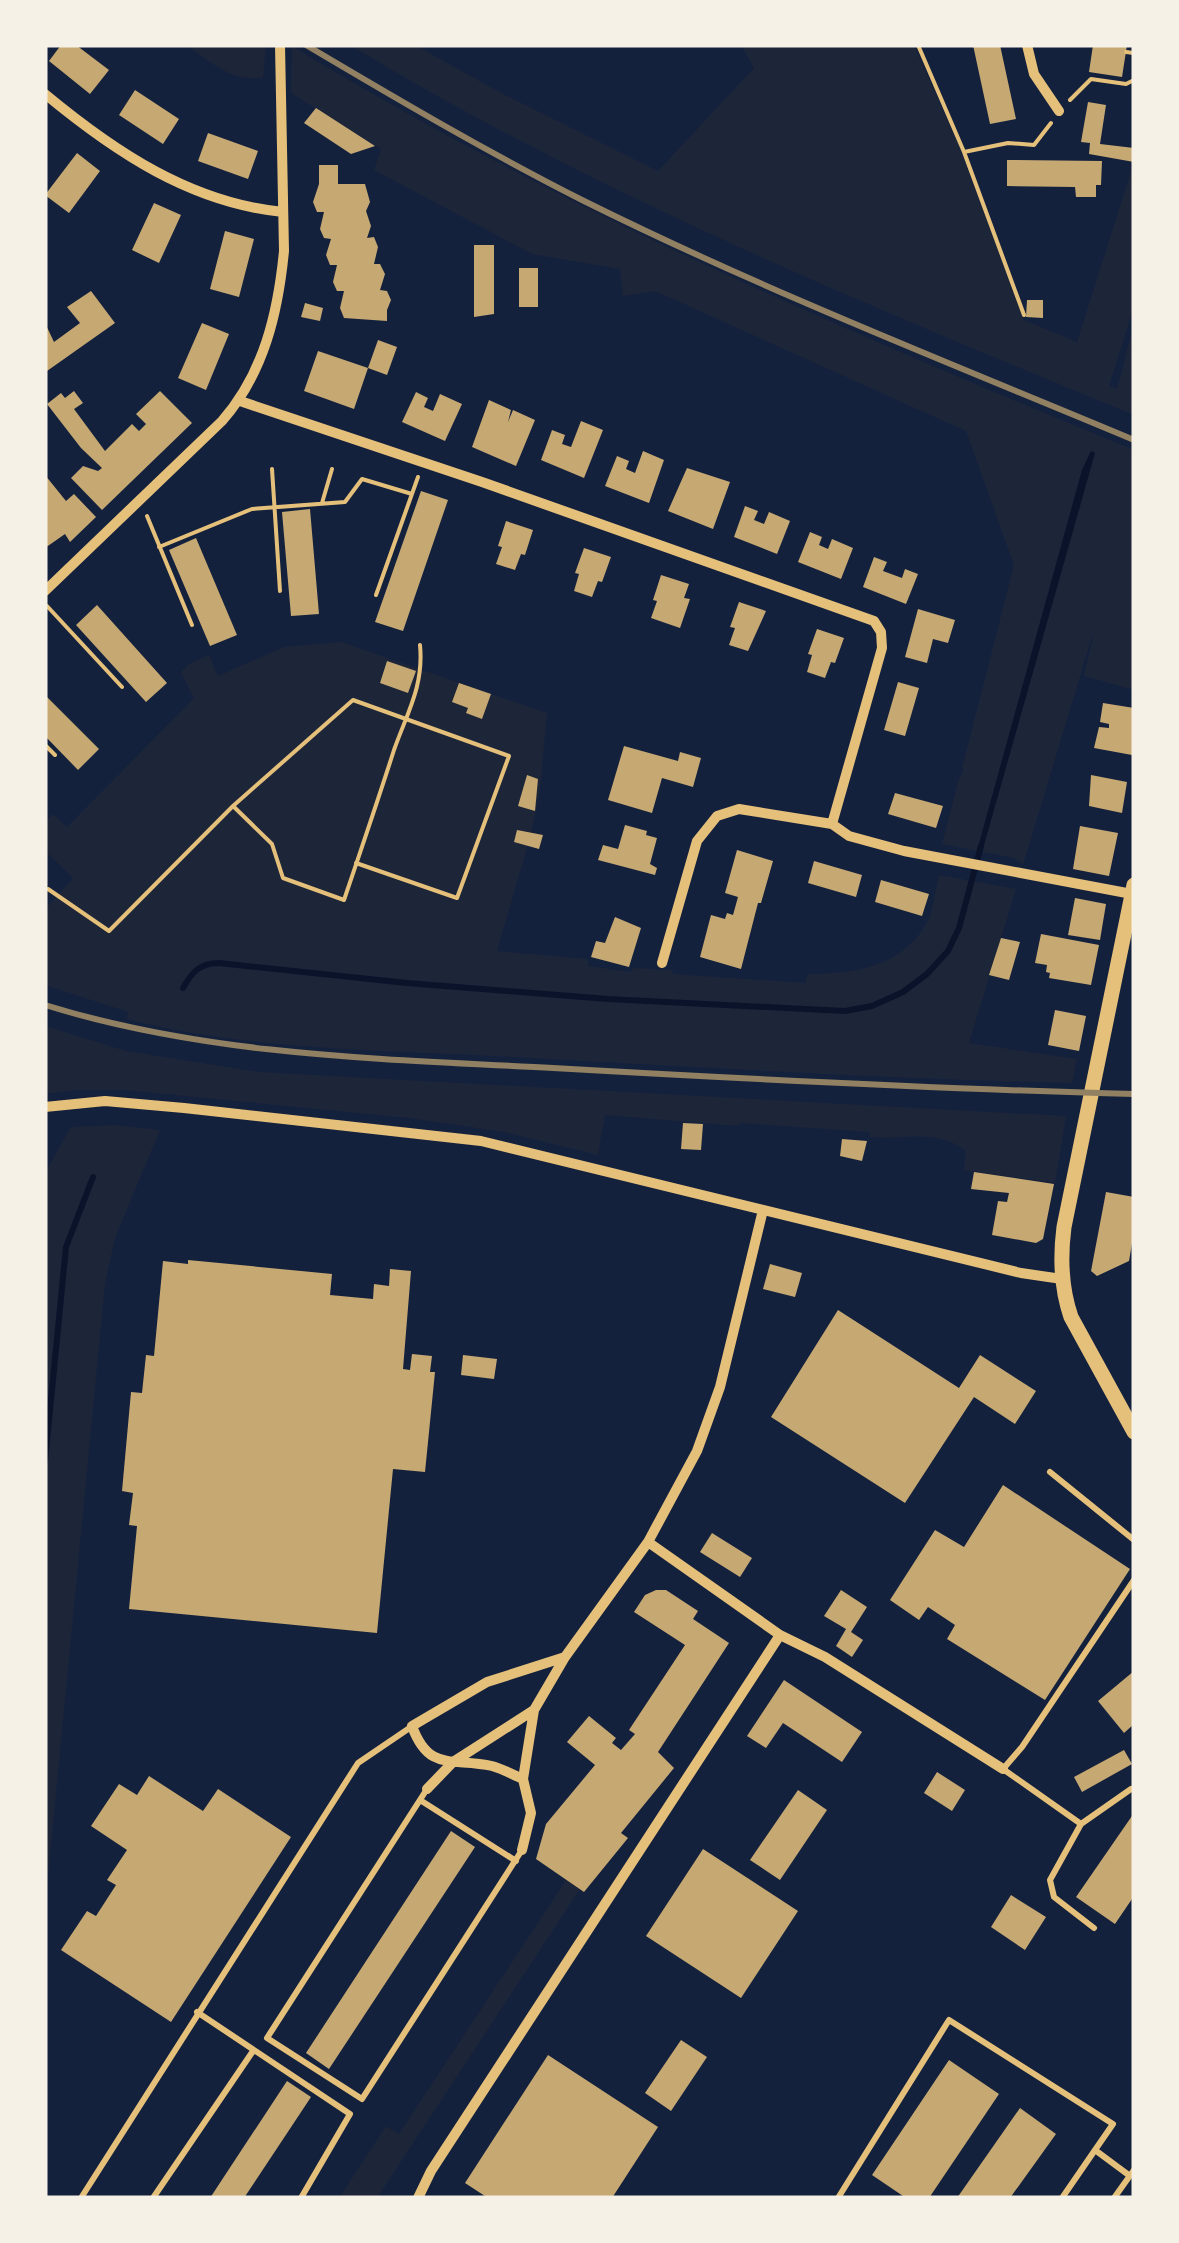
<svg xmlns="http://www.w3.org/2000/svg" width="1179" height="2243" viewBox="0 0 1179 2243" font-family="Manrope,sans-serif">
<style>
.green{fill:#1d2539}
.water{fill:#0b132b}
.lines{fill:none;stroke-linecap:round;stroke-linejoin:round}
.stream{stroke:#0b132b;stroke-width:6}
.building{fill:#c6a872}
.path{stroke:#e5c07b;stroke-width:4}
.service{stroke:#e5c07b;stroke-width:6}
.minor{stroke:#e5c07b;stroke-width:10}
.tertiary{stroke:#e5c07b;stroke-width:15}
.rail{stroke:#918062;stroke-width:6}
</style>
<rect width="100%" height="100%" fill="#14213d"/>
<path class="green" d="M187 45H266L263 77C235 84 208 61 187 45Z
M350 45H415L503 94 658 171 754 68 741 45H914L959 146 1024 320 1077 342 1134 162V306L1109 386 1117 389 1134 324V415C867 305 597 195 350 45Z
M292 46C559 209 845 331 1134 450V690L1084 676 1095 627 1023 865 1014 858 982 852 1095 452 1091 451 1082 470 977 851 942 844 959 779 964 769 962 768 1014 565 966 431 655 291 623 296 620 269 532 254 374 170 381 149 291 93Z
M341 642 547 713 540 790 531 834 497 951 588 959V966L631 972 633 968 672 970 673 974 805 983 808 974C853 974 903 967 927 922 934 909 935 889 939 875L1016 889 969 1043 1077 1059 1072 1083C885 1079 698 1067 512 1057 384 1050 251 1051 127 1019L128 1012 45 985V909L73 878 45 851V822L53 814 67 827 194 698 181 672 189 664 209 655 218 676 284 647Z
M45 1026 126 1051 259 1072 1066 1116 1055 1183 964 1170 966 1151C937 1128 905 1140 870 1137V1132L740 1123 739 1126 605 1115 598 1155 504 1132 409 1118 125 1090H75L45 1094Z
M114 1125 160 1130 115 1238 105 1284 45 1907V1173L71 1127Z
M566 1880 580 1889 377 2198H339L386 2126 399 2134Z"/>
<path class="water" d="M1091 451 1095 453 982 852 977 851 1082 470Z"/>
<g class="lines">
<path class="stream" d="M183 988C192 972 200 963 219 963L407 983 608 999 845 1011 872 1006 903 992 927 974 948 951 959 928 981 846
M45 1461 66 1247 93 1177"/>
</g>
<path class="building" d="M61 45H76L109 70 90 94 49 61Z
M973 45H1000L1016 119 990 124Z
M1093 45H1127L1122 77 1089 72Z
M135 90 179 119 163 144 119 115Z
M1088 102 1106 105 1100 144 1134 148V162L1089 154 1090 143 1081 142Z
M316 108 375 146 351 154 304 123Z
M208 133 258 151 248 179 198 161Z
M77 153 100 171 69 213 45 195Z
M1007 160 1102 161 1101 185H1096V197H1076L1075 187 1007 186Z
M319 165H338V184H365L370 202 366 211 371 226 367 238 374 237 378 247 374 264H380L385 274 380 290 387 291 391 300 387 310V321L344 318 340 308 344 291H337L333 282 337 265H330L326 255 331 239 324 238 320 229 324 212H317L313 202 319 184Z
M154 203 181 215 159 263 132 250Z
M225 231 254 239 239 297 210 289Z
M474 245H494V314L474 317Z
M519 268H538V307H519Z
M91 291 115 323 47 371 45 323 54 342 80 323 67 307Z
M1027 300H1043V318L1026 317Z
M305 303 323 308 320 321 301 317Z
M202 323 229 334 206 390 178 378Z
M378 340 397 347 387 375 368 368Z
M318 351 368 368 354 409 304 391Z
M74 391 83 403 74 409 105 451 132 424 139 431 146 424 136 414 160 391 192 423 102 510 71 478 83 466 98 471 102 468 81 448 47 404 61 393 65 398Z
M416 392 428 398 424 407 433 411 440 394 462 404 445 441 402 422Z
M489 400 511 410 508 422 513 410 535 420 516 466 472 447Z
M581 421 603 430 584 478 541 460 552 430 565 435 562 444 571 447Z
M643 451 664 460 649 503 605 486 617 456 629 461 626 469 635 473Z
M687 468 730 482 713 529 668 511Z
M45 475 66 501 74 494 96 517 70 542 65 534 45 548Z
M421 491 448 500 403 631 375 622Z
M745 506 758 511 754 520 764 524 769 512 790 521 777 554 734 537Z
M310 509 319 614 291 616 282 512Z
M506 521 533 530 525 555 521 554 515 570 496 564 502 547 498 546Z
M810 532 822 537 819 545 828 549 832 539 853 548 841 579 798 562Z
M196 538 237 635 210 646 169 550Z
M584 548 611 557 602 582 598 581 592 597 574 591 579 574 575 573Z
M874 557 887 562 883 571 902 578 905 569 918 574 906 604 863 587Z
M661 575 689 584 684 598 690 599 680 628 651 618 657 601 653 600Z
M739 602 766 611 748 651 729 645 735 628 730 627Z
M97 605 167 683 146 702 76 625Z
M918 609 955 620 948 643 933 639 927 663 905 657Z
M817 629 844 638 835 663 831 662 825 678 807 672 812 655 808 654Z
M387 661 416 671 408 693 380 683Z
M898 682 919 688 905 736 884 730Z
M459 683 491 694 482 719 466 713 468 708 452 702Z
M45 695 99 749 78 770 45 736Z
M1103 703 1134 708 1132 755 1094 748 1099 727 1109 728V724L1100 722Z
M624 746 678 761 680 752 701 758 693 787 662 778 652 813 608 800Z
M527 775 538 779 535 811 518 806Z
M1091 775 1127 782 1122 813 1089 806Z
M895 793 943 806 936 828 888 814Z
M625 825 647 831 646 835 657 838 650 864 657 868 655 875 598 860 603 845 618 849Z
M1080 826 1118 833 1109 876 1073 869Z
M517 830 543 835 539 849 514 842Z
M737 850 773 861 761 903H758L741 969 700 957 711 915 725 919 727 913 733 915 738 897 725 893Z
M814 861 862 875 856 897 808 883Z
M881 880 929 894 922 916 875 902Z
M1075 898 1106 904 1100 940 1068 935Z
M615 917 641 928 629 967 591 957 596 941 605 943Z
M1041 934 1099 945 1091 985 1049 978 1050 973 1046 972 1047 965 1035 963Z
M1001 938 1020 942 1009 980 989 975Z
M1055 1010 1086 1016 1079 1051 1048 1045Z
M683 1123 703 1124 701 1150 681 1149Z
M842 1139 867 1141 862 1161 840 1156Z
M974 1172 1054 1184 1043 1239 1036 1243 992 1235 998 1201 1007 1202 1009 1193 971 1189Z
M1106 1192 1134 1197V1232L1129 1261 1097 1276 1091 1271Z
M188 1260 332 1274 330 1295 373 1299 374 1284 389 1286 390 1269 411 1271 403 1369 410 1370 412 1354 432 1356 430 1372H435L425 1472 393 1469 377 1633 129 1609 137 1526 129 1525 133 1493 122 1491 131 1392 142 1393 146 1355 154 1356 163 1261 188 1264Z
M770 1264 802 1273 795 1297 763 1289Z
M838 1310 959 1388 980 1355 1036 1391 1015 1424 974 1397 905 1503 771 1417Z
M463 1355 497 1359 494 1379 461 1375Z
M1003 1485 1130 1569 1045 1700 947 1639 955 1625 928 1607 919 1620 890 1600 935 1530 964 1547Z
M712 1533 752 1558 740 1577 700 1552Z
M656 1590H666L698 1611 693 1619 729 1643 658 1752 674 1768 621 1833 628 1838 584 1892 536 1859 546 1824 595 1765 567 1742 589 1716 616 1738 612 1743 621 1750 635 1734 629 1730 685 1645 634 1612 645 1595Z
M841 1590 867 1607 851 1632 863 1640 852 1657 836 1646 846 1629 824 1616Z
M1134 1671V1724L1124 1733 1098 1701Z
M784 1680 862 1732 842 1762 783 1723 766 1748 747 1736Z
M1124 1750 1132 1764 1082 1792 1074 1777Z
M937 1772 965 1790 952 1811 924 1793Z
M149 1776 203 1811 218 1789 291 1837 171 2022 61 1950 87 1911 96 1916 116 1885 107 1880 127 1850 91 1826 119 1784 137 1795Z
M798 1790 827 1810 780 1880 750 1860Z
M1134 1813V1896L1115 1924 1076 1897Z
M451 1831 475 1847 329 2069 306 2053Z
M703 1849 798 1911 741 1998 646 1936Z
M1011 1895 1046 1917 1025 1950 991 1927Z
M681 2040 707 2057 671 2111 645 2093Z
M548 2055 658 2127 612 2198H488L465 2183Z
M949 2060 999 2094 929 2198H906L872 2175Z
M287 2081 311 2097 244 2198H210Z
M1020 2108 1056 2134 1010 2198H957Z"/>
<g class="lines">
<path class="path" d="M918 45 964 152 1024 315
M1126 52 1134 53
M1070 100 1091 79 1126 84 1134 80
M964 152 1008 143 1034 145 1051 123
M272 469 280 591
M322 503 332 469
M147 516 192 625
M159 547 252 509 345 502 362 479 412 494
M376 595 418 477
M47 606 122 687
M45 745 55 755
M356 863 457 898 509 756 353 700 233 806 272 844 283 878 344 900C361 850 378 800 394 750 407 713 424 686 420 645
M48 889 109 931 233 806"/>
<path class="service" d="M1050 1472 1134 1540
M427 1789 267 2038 362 2099 522 1850
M1131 1789 1081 1824 1003 1769 1022 1747 1134 1580
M420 1800 516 1861
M1081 1824 1050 1880 1054 1897 1094 1928
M197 2012 350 2114 301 2198
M81 2198 358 1763 411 1727
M153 2198 253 2051
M838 2198 949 2020 1113 2124 1095 2150 1130 2176
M1062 2198 1095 2150
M1114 2198 1134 2170"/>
<path class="minor" d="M1027 45 1034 74 1059 111
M45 94C115 152 191 203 283 212
M240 401 482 482 874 621 881 632 882 648 832 824
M45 591 222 421C264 373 278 313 284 251L280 45
M662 963 697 841 717 816 739 809 832 824 849 836 904 851 1132 894
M45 1107 105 1101 184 1108 481 1141 1021 1273 1062 1279
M648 1542 780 1635 825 1657 1003 1769
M523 1779C513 1775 503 1769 492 1766 453 1757 429 1773 412 1726L487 1682 565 1657
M427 1789 453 1762 534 1710
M522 1850 531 1813 523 1779 534 1710 565 1657 648 1542 697 1451 720 1387 763 1210
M418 2198 431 2171 780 1635"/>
<path class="tertiary" d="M1134 885 1064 1227C1060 1258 1061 1288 1071 1317L1134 1432"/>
<path class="rail" d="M306 45C397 99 489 153 584 201 763 290 950 363 1134 440
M45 1005C210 1056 381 1059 553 1068 746 1079 940 1089 1134 1094"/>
</g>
<rect width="1179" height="2243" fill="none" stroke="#f6f1e7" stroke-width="95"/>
</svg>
